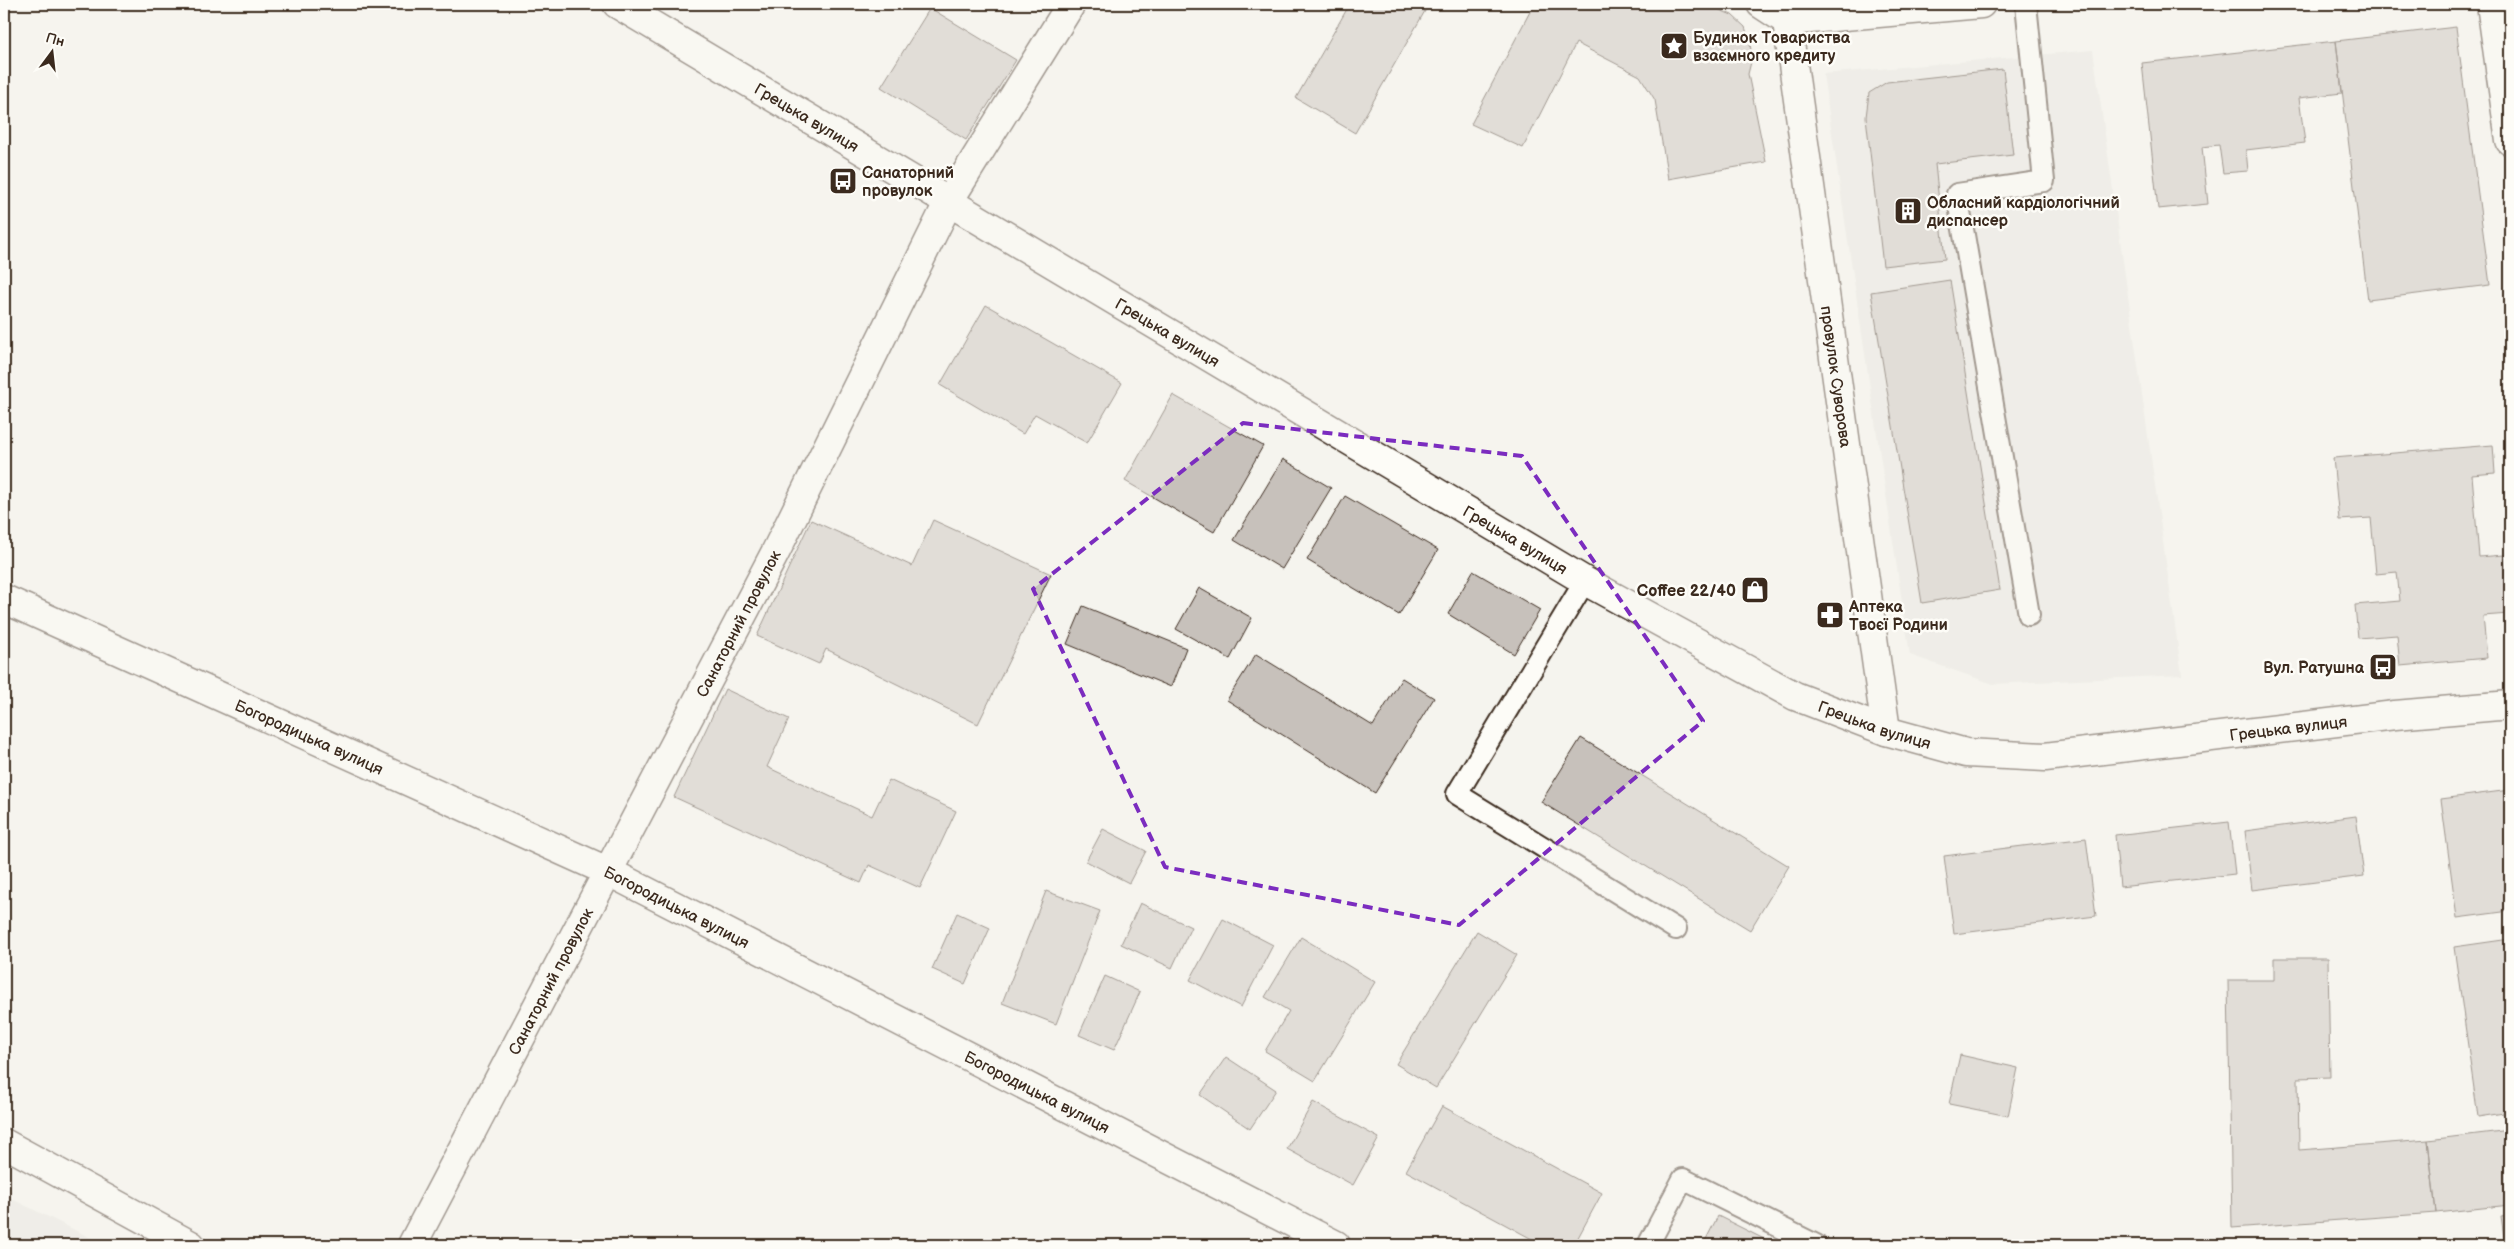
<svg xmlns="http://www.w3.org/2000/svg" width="2514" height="1249" viewBox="0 0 2514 1249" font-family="'Balsamiq Sans',sans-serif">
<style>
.built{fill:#e7e5df}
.building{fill:#c7c1bb;stroke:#3b2a1e}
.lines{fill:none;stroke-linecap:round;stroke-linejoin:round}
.service-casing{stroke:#3b2a1e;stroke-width:24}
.pedestrian-casing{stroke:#3b2a1e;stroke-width:31}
.minor-casing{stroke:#3b2a1e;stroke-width:31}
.tertiary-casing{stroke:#3b2a1e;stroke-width:31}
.service{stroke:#fdfcf7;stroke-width:20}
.pedestrian{stroke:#fdfcf7;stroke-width:28}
.minor{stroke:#fdfcf7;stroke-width:28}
.tertiary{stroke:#fdfcf7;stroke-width:28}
.marked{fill:none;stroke:#7b2cbf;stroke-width:4;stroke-dasharray:10 6;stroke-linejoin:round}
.labels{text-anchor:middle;stroke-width:5;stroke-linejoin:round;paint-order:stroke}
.poi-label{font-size:16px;font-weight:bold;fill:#3b2a1e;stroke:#fdfcf7;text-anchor:start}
.street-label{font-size:16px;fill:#3b2a1e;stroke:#fdfcf7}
</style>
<rect width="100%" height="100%" fill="#f5f4ee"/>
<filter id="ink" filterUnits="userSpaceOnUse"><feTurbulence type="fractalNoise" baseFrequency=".02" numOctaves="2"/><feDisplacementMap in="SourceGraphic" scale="10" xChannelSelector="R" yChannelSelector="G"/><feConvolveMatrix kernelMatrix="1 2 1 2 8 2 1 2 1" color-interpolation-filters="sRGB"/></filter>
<g filter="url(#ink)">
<path class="built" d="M2093 50 2182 675 1993 684 1910 655 1823 74Z
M4 1195 105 1245H4Z"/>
<path class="building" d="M1336 4H1429L1355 133 1296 98 1347 9Z
M1534 4H1705L1732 15 1745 27 1750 43 1752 58 1748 74 1766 162 1668 179 1655 100 1640 76 1576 43 1523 148 1471 124Z
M930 8 1016 60 966 140 881 87Z
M2456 27 2490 285 2368 300 2336 41Z
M2336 41 2342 93 2299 98 2305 143 2246 150 2248 171 2223 173 2219 145 2202 147 2208 204 2158 209 2142 63Z
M2003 69 2013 155 1935 164 1945 259 1883 266 1866 117 1869 93 1887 82Z
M1950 280 2000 590 1922 603 1871 292Z
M986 305 1122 383 1087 443 1035 414 1023 434 940 385Z
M1173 395 1263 446 1214 532 1125 481Z
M2493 445 2495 473 2472 475 2479 557 2504 555 2509 614 2483 616 2487 658 2400 666 2397 635 2358 638 2355 605 2400 601 2397 572 2376 574 2371 518 2339 520 2333 458Z
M1283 459 1331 488 1282 569 1234 540Z
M1345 496 1438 550 1399 615 1307 560Z
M811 520 912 566 933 520 1051 574 978 724 826 649 819 664 757 636Z
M1473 571 1540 610 1514 654 1448 614Z
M1199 588 1252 618 1230 659 1176 629Z
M1083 606 1186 648 1171 687 1067 644Z
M1256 654 1373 726 1402 678 1434 698 1375 793 1227 700Z
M725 689 789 719 767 767 872 816 889 780 956 811 920 888 869 865 861 883 674 797Z
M1581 738 1789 866 1750 930 1541 802Z
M2510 790V911L2457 918 2441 799Z
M2356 816 2364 876 2252 890 2245 831Z
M2229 822 2235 874 2120 887 2115 835Z
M1103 829 1146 851 1129 883 1086 861Z
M2086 838 2096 916 1954 934 1944 856Z
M1046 891 1100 911 1056 1024 1002 1003Z
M1140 903 1191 927 1172 968 1121 944Z
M957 913 990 928 965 984 932 969Z
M1223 919 1273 945 1241 1007 1190 980Z
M1477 931 1517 955 1436 1088 1396 1064Z
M1301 937 1375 982 1315 1081 1265 1051 1289 1011 1265 997Z
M2510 939V1112L2478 1117 2454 947Z
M2274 958H2328L2330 1077 2298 1078 2299 1150 2428 1140 2436 1213 2232 1228 2228 980H2274Z
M1105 976 1140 992 1114 1050 1079 1035Z
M1960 1055 2018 1068 2008 1116 1949 1104Z
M1226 1057 1276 1090 1250 1129 1200 1095Z
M1313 1102 1379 1138 1353 1185 1287 1149Z
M1442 1106 1602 1193 1574 1245H1543L1406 1171Z
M2510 1130V1205L2436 1213 2428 1140Z
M2510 1215V1245H2505L2501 1216Z
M1718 1216 1776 1245H1703Z"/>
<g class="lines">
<defs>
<path id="service" d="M2026 4 2044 181 1957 194 2029 615
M1585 581 1457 794 1676 929
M1648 1245 1683 1179 1816 1245"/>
<g id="pedestrian">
<path id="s1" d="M1787 21 1886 731"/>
</g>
<g id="minor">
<path d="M1761 4 1787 21 1981 4"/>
<path d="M4 1143 191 1245"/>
<path id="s2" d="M412 1245 775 553 949 201 1071 4"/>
</g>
<g id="tertiary">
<path id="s3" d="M617 4 1585 581 1795 696 1886 731 1966 753 2045 757 2395 715 2510 705"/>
<path d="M2491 4 2510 141"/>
<path id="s4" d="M4 599 607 871 1336 1245"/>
</g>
</defs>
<use href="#service" class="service-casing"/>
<use href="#pedestrian" class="pedestrian-casing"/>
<use href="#minor" class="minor-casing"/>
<use href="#tertiary" class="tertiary-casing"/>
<use href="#service" class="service"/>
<use href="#pedestrian" class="pedestrian"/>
<use href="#minor" class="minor"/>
<use href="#tertiary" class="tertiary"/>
</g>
</g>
<path d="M0 0H2514V1249H0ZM1243 423 1522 456 1703 721 1459 925 1165 867 1033 589Z" fill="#f5f4ee" fill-opacity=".55" fill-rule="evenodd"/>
<path class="marked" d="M1243 423 1522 456 1703 721 1459 925 1165 867 1033 589Z"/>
<defs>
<symbol id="sight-square" viewBox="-11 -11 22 22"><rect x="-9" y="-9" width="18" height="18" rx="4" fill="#3b2a1e" stroke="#fdfcf7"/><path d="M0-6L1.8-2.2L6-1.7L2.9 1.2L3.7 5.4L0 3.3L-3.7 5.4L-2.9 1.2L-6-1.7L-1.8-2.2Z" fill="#fff"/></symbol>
<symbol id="bus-square" viewBox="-11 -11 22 22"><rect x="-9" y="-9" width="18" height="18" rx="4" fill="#3b2a1e" stroke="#fdfcf7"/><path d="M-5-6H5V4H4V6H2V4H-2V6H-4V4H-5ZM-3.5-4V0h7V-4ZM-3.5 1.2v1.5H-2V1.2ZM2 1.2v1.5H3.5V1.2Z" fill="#fff"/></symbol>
<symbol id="building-square" viewBox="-11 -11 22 22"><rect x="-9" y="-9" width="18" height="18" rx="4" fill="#3b2a1e" stroke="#fdfcf7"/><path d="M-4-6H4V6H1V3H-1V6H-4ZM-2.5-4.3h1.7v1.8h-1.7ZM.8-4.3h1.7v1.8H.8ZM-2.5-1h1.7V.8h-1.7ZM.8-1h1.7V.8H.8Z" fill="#fff"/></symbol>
<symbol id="shop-square" viewBox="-11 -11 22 22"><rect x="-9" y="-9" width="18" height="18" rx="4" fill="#3b2a1e" stroke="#fdfcf7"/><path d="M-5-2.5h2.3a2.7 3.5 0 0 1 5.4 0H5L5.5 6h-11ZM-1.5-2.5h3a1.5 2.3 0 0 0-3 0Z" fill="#fff"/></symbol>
<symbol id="pharmacy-square" viewBox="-11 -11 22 22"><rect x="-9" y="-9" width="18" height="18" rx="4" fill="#3b2a1e" stroke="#fdfcf7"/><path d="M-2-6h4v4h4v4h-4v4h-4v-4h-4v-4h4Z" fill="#fff"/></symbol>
</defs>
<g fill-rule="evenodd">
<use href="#sight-square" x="1658" y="30" width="32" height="32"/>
<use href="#bus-square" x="827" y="165" width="32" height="32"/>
<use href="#building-square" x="1892" y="195" width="32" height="32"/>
<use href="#shop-square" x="1739" y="574" width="32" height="32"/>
<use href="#pharmacy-square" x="1814" y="599" width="32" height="32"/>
<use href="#bus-square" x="2367" y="651" width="32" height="32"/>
</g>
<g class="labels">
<g class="poi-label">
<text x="1693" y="43">Будинок Товариства<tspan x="1693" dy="18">взаємного кредиту</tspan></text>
<text x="862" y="178">Санаторний<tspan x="862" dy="18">провулок</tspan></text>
<text x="1927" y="208">Обласний кардіологічний<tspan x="1927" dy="18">диспансер</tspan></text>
<text x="1736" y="596" text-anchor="end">Coffee 22/40</text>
<text x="1849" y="612">Аптека<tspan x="1849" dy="18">Твоєї Родини</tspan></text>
<text x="2364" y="673" text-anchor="end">Вул. Ратушна</text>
</g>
<g class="street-label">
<text dy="6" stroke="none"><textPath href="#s3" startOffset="221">Грецька вулиця</textPath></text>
<text dy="6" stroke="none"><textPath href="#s3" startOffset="641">Грецька вулиця</textPath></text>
<text dy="6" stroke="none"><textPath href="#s1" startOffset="359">провулок Суворова</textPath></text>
<text dy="6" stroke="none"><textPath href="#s3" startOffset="1046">Грецька вулиця</textPath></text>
<text dy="6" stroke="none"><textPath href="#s2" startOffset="702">Санаторний провулок</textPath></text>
<text dy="6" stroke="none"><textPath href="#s3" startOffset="1451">Грецька вулиця</textPath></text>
<text dy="6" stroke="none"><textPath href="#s3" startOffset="1871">Грецька вулиця</textPath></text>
<text dy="6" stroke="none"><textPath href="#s4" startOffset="335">Богородицька вулиця</textPath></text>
<text dy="6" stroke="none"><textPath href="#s4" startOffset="740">Богородицька вулиця</textPath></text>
<text dy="6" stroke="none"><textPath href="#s2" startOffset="298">Санаторний провулок</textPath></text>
<text dy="6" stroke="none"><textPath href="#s4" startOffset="1145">Богородицька вулиця</textPath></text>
</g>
</g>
<rect width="2514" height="1249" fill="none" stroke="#fdfcf7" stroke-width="20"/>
<rect x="10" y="10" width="2494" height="1229" fill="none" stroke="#3b2a1e" stroke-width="2" filter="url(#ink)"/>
<g transform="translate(52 52) rotate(15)" stroke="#fdfcf7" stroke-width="4" paint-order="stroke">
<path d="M0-4L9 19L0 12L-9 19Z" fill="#3b2a1e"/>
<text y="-8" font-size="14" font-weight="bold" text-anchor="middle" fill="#3b2a1e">Пн</text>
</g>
</svg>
